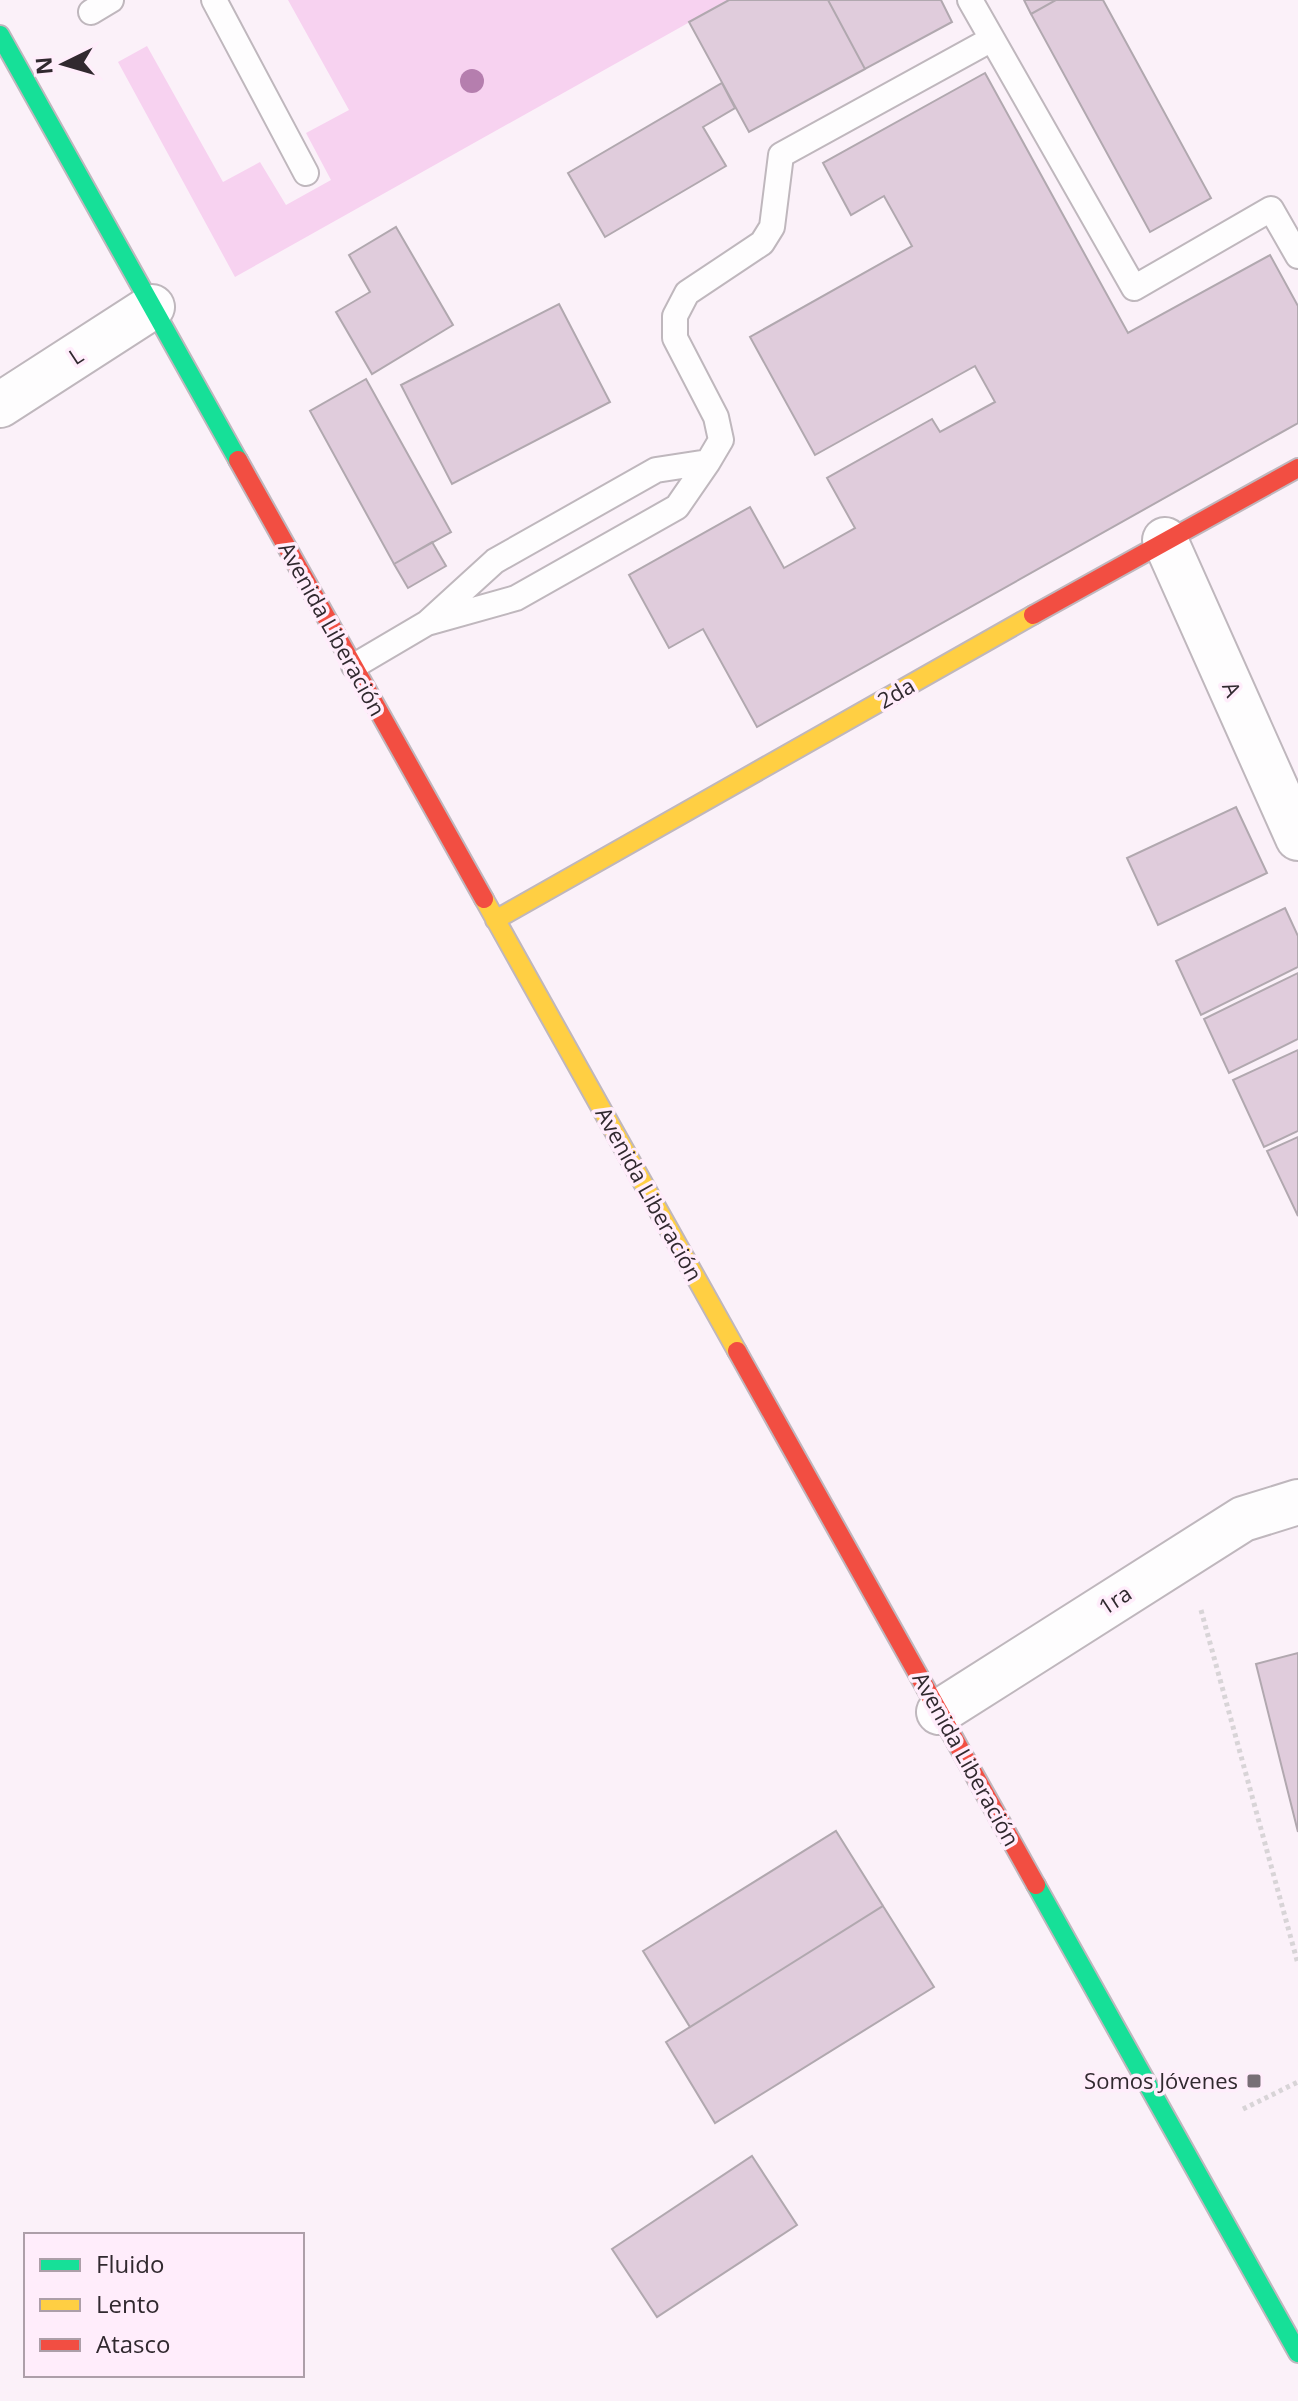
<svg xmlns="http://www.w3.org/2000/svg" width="1298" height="2401" viewBox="0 0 1298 2401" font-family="'Open Sans',sans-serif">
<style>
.green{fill:#f7d2f0}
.building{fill:#e0ccdc;stroke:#b1a8af;stroke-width:2}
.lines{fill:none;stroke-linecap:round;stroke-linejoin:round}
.lane-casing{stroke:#bfb7bd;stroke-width:28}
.street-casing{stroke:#bfb7bd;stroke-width:48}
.fast-casing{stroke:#bfb7bd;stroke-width:22}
.slow-casing{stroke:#bfb7bd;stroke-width:22}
.jam-casing{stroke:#bfb7bd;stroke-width:22}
.path{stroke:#d8d4d7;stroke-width:5;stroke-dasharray:4 4;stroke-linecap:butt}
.lane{stroke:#fefdfe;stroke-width:24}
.street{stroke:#fefdfe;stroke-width:44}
.fast{stroke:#16e098;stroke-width:18}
.slow{stroke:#ffcf43;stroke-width:18}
.jam{stroke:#f24e42;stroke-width:18}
.tree{fill:#b57eae}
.poi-dot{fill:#786f76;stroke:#ffedfb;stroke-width:3}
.labels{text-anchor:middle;stroke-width:7;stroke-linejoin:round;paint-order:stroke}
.street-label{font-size:22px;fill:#31292f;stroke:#ffedfb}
.poi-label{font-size:22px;fill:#31292f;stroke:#ffedfb;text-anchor:end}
</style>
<rect width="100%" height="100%" fill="#fbf1f9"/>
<path class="green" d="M288 0H729L235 277 118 62 147 46 223 182 260 162 286 205 331 180 306 133 349 110Z"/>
<path class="building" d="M729 0H828L865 69 749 132 689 22Z
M828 0H941L952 22 865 69Z
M1024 0H1056L1031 14Z
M1056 0H1103L1211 198 1150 232 1031 14Z
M985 73 1128 333 1270 255 1298 306V423L757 727 703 629 669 648 629 575 750 507 784 568 855 528 827 478 932 419 940 432 995 402 975 366 815 455 750 337 912 246 884 196 851 215 823 163Z
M722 83 735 108 703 127 726 166 605 237 568 173Z
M396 227 453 325 372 374 336 312 370 292 349 255Z
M559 304 610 402 452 484 401 385Z
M366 379 451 532 394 564 310 411Z
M432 542 446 566 408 588 394 564Z
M1236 807 1267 873 1158 925 1127 858Z
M1285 908 1298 936V967L1201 1015 1176 961Z
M1298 973V1039L1229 1073 1204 1019Z
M1298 1050V1131L1264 1147 1233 1080Z
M1298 1137V1216L1267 1151Z
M1298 1653V1832L1256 1664Z
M836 1831 883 1906 690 2027 643 1951Z
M883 1906 934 1987 715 2123 666 2042Z
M752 2156 797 2225 657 2317 612 2249Z"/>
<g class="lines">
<defs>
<path id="lane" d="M214 0 306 173
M970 0 1134 288 1271 209 1298 256
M91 12 111 0
M708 462 721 440 716 417 675 338V316L687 293 762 243 772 227 781 155 992 39
M354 666 427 623 495 561 656 470 708 462 677 507 516 598 427 623"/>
<path id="street" d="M0 405 152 307
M1165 540 1298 838
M939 1712 1243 1519 1298 1502"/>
<path id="fast" d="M0 35 238 460
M1036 1885 1298 2353"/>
<path id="slow" d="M484 899 737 1351
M495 920 1033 615"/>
<path id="jam" d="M238 460 484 899
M1033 615 1298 468
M737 1351 1036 1885"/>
</defs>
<use href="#lane" class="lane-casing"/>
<use href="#street" class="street-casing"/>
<use href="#fast" class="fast-casing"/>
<use href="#slow" class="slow-casing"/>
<use href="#jam" class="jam-casing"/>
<path class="path" d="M1201 1610 1298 1964
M1243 2109 1298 2082"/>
<use href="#lane" class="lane"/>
<use href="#street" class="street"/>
<use href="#fast" class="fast"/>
<use href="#slow" class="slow"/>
<use href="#jam" class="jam"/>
</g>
<circle class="tree" cx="472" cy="81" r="12"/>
<rect class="poi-dot" x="1246" y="2073" width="16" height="16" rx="4"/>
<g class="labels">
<g class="street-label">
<text transform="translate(76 356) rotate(-33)" y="8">L</text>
<text transform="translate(332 629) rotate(61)" y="8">Avenida Liberación</text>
<text transform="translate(1232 689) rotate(66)" y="8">A</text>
<text transform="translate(896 693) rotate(-30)" y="8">2da</text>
<text transform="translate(649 1194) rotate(61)" y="8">Avenida Liberación</text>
<text transform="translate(1115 1600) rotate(-33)" y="8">1ra</text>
<text transform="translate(966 1759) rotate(61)" y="8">Avenida Liberación</text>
</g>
<g class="poi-label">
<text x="1238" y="2089">Somos Jóvenes</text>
</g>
</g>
<rect x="24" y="2233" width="280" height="144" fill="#ffedfb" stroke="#ad9fa9" stroke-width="2"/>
<rect x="40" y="2259" width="40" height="12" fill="#16e098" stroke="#ad9fa9" stroke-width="2"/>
<text x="96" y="2273" font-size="24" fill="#31292f">Fluido</text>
<rect x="40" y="2299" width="40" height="12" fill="#ffcf43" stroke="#ad9fa9" stroke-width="2"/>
<text x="96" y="2313" font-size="24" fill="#31292f">Lento</text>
<rect x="40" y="2339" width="40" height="12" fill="#f24e42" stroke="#ad9fa9" stroke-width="2"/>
<text x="96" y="2353" font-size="24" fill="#31292f">Atasco</text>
<g transform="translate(64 64) rotate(265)" stroke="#ffedfb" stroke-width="6" paint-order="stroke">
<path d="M0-6L14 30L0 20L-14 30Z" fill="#31292f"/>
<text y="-12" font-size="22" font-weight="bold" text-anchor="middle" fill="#31292f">N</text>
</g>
</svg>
